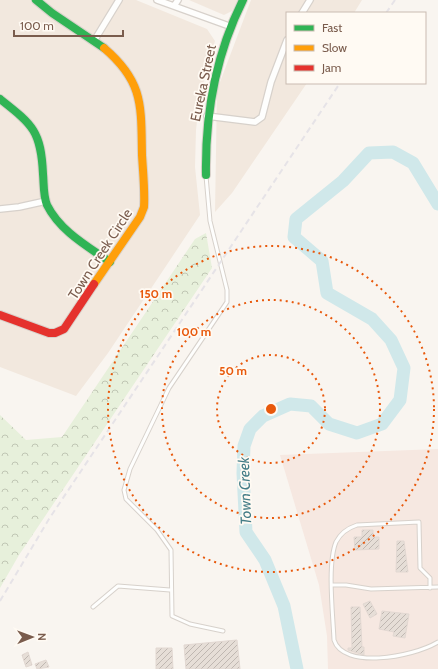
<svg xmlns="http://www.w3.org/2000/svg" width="438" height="669" viewBox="0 0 438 669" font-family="Cabin,sans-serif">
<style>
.residential{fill:#f2e8de}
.commercial{fill:#f6e8e1}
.forest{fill:url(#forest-crowns)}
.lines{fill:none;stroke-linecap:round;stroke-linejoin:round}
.river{stroke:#d0e8ea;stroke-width:13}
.building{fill:url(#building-hatch);stroke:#e2d8d2}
.lane-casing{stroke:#d7d1cb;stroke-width:5}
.street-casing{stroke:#d7d1cb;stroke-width:8}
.fast-casing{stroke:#d9d2cb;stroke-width:10}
.slow-casing{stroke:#d9d2cb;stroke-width:10}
.jam-casing{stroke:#d9d2cb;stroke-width:10}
.lane{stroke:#fefefd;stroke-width:3}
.street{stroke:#fefefd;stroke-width:5.5}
.fast{stroke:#30b455;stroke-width:8}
.slow{stroke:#ff9f0a;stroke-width:8}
.jam{stroke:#e5322d;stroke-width:8}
.rail{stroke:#e6e3e7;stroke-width:2;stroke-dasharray:6 4;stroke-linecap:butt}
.ring{fill:none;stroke:#e8590c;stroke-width:2;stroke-dasharray:2 4}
.labels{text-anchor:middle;stroke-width:3.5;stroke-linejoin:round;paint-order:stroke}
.street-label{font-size:14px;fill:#7a5c4d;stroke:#fffaf3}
.water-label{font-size:15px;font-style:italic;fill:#437c86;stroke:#fffaf3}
.centre{fill:#e8590c;stroke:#fffaf3;stroke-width:2}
.ring-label{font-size:12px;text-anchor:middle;font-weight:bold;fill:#e8590c;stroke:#fffaf3;stroke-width:3.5;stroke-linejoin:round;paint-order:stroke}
</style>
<defs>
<pattern id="forest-crowns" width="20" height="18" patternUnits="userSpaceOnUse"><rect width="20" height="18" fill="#e7f0db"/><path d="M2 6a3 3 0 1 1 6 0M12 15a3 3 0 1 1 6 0" fill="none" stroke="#c0c6b4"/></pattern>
<pattern id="building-hatch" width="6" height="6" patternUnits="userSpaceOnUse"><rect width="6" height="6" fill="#e6ded7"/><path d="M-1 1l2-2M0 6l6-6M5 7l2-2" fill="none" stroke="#bfb7b1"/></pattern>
</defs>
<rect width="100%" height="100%" fill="#f9f5f0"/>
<path class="residential" d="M0 0H136L207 29 215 41 200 95 196 130 195 167 200 215 108 353 76 396 0 367Z
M189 0H238L232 11 224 15Z
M251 0H362L354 13H287V83H307L232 193 215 212 217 90Z"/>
<path class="commercial" d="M438 449V669H328L327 636 319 585 280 455Z"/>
<path class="forest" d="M206 233 212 268 19 555 0 588V415L26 440 62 437 195 239Z"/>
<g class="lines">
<path class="river" d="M297 669 284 606 265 560 246 532 243 473 244 446 250 429 263 416 290 404 311 406 329 424 357 433 382 424 400 400 404 368 391 340 372 319 327 293 322 261 294 237 296 219 343 181 369 153 393 152 413 163 438 204"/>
</g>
<path class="building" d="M362 530H373V537H379V549L355 550 354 537H362Z
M397 541H404L408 572H396Z
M370 601 377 614 370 618 363 604Z
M351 607H360L362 647H364V655L348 650V648H352Z
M382 611 409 614 405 638 393 636 394 632 379 629Z
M237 640 240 669H186L184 645Z
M156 648H172L173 669H156Z
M28 652 32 665 26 667 22 655Z
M46 660 49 667 37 669 35 664Z"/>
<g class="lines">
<defs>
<path id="lane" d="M206 176 210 221 227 290V302L169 388 130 469 124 490 126 499 157 530 171 550 172 616 190 624 223 631
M332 585H346L371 589 438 587
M430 588V578L420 568 419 522 357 525C348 528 340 534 336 542 327 564 333 615 334 640 343 669 411 658 438 642
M93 607 118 586 170 590"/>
<path id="street" d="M157 0 229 26
M174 6 178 0
M302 13 310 0
M94 41 119 0
M207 116 255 122 262 117 271 82 287 40
M0 209 19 207 46 201"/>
<path id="fast" d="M36 0 52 13 104 48
M0 99C33 125 41 131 43 174 44 184 43 195 47 205 60 231 87 246 110 262
M206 175C205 113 215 56 243 0"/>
<path id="slow" d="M94 284 140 217 144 207C145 190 143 172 142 155 141 106 144 82 104 48"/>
<path id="jam" d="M0 315 49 333H55L64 329 94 284"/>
</defs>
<use href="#lane" class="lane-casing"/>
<use href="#street" class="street-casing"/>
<use href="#fast" class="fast-casing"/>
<use href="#slow" class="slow-casing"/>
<use href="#jam" class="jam-casing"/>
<use href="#lane" class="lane"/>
<use href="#street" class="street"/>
<use href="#fast" class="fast"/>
<use href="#slow" class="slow"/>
<use href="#jam" class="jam"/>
<path class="rail" d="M386 13 395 0
M0 601 49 519 340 83"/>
</g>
<g class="ring">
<circle cx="271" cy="409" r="54"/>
<circle cx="271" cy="409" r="109"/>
<circle cx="271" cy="409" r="163"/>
</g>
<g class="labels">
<g class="street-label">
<text transform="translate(203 83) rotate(-78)" y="5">Eureka Street</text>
<text transform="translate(100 254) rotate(-57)" y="5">Town Creek Circle</text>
</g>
<g class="water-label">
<text transform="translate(245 491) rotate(-92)" y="5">Town Creek</text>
</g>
</g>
<circle cx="271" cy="409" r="6" class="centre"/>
<g class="ring-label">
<text x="156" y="298">150 m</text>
<text x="194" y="336">100 m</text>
<text x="233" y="375">50 m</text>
</g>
<rect x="286" y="12" width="140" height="72" fill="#fffaf3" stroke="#cabbb1"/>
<rect x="294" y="25" width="20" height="6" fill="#30b455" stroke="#cabbb1"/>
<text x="322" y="32" font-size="12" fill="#7a5c4d">Fast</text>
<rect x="294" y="45" width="20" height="6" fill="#ff9f0a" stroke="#cabbb1"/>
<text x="322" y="52" font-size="12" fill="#7a5c4d">Slow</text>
<rect x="294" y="65" width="20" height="6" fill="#e5322d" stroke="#cabbb1"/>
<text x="322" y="72" font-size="12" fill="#7a5c4d">Jam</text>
<g transform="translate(32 637) rotate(89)" stroke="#fffaf3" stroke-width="3" paint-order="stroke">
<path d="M0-3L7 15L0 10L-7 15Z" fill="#7a5c4d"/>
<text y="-6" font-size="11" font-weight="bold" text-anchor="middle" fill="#7a5c4d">N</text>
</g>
<path d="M14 30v6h109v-6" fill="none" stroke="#7a5c4d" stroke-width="2"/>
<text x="20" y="30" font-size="12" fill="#7a5c4d" stroke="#fffaf3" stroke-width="3" paint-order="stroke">100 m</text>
</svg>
